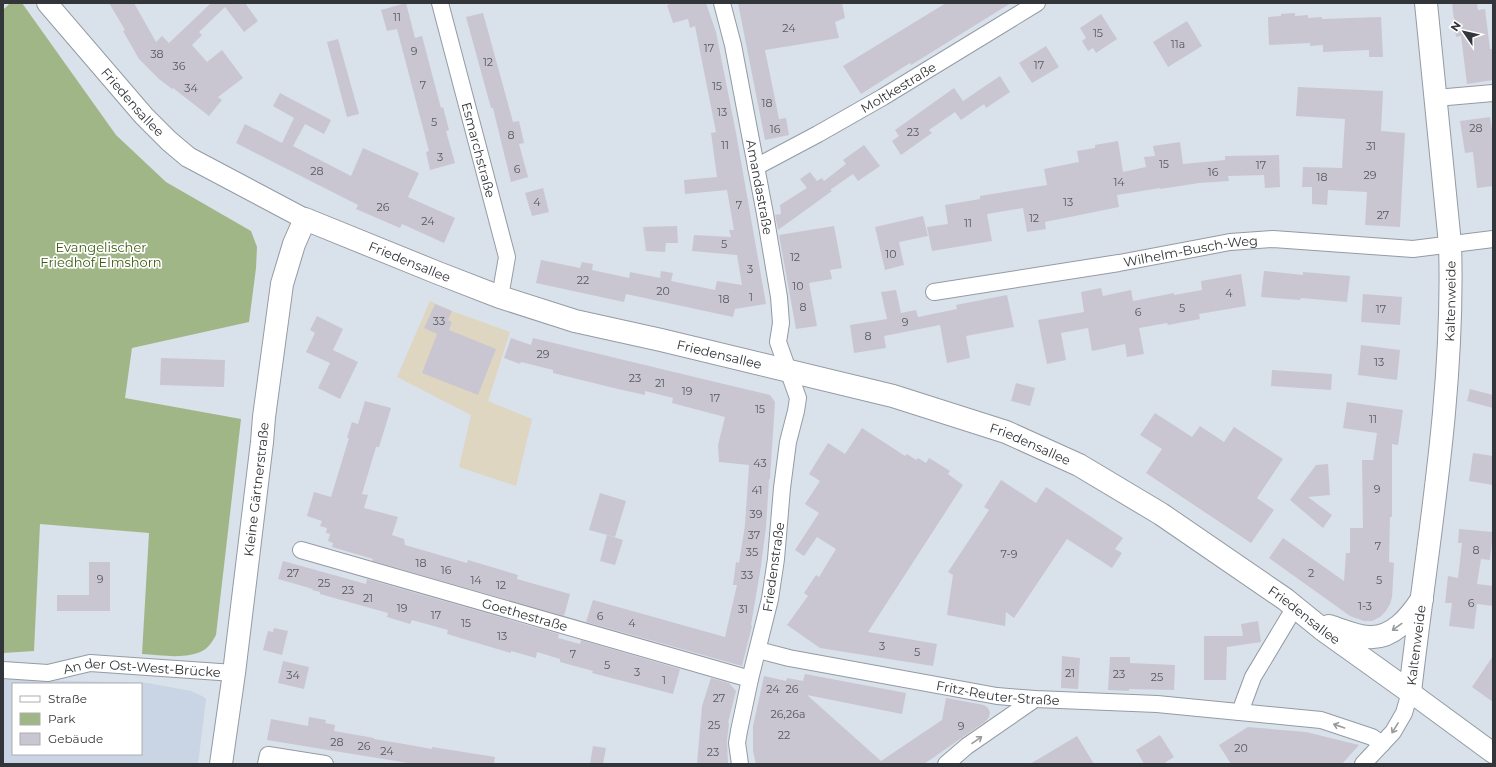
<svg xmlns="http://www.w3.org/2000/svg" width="1496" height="767" viewBox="0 0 1496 767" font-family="Montserrat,sans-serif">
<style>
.built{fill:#c9d4e4;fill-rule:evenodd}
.industrial{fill:#ded6c1}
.green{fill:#a0b687}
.building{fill:#c9c6d2}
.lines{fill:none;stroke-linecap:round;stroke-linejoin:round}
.minor-casing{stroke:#949ba4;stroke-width:18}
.tertiary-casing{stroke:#949ba4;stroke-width:22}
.secondary-casing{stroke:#949ba4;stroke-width:24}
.minor{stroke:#fff;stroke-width:16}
.tertiary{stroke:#fff;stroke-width:20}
.secondary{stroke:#fff;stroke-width:22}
.oneway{stroke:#989a9c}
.labels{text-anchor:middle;stroke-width:3.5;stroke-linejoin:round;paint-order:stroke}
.number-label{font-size:11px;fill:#58595f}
.street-label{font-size:13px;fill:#323539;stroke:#fff}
.park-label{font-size:13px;fill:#415c12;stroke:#fff}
</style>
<rect width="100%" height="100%" fill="#d9e1eb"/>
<path class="built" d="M3 679 147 683 191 691 202 696 206 699 198 764H3ZM13 684H141V754H13Z"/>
<path class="industrial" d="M430 301 452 311 510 332 488 401 532 419 516 486 459 467 471 415 397 377Z"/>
<path class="green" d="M10 3H22L116 135 166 182 251 231 257 247 256 268 249 322 132 348 125 398 241 419 216 635C213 640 210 646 204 650 187 660 161 655 142 654L149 533 40 524 34 651 3 653V10Z"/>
<path class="building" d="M109 3H134L156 42 162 36 169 43 211 3H245L258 21 244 32 225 7 199 32 202 35 192 45 207 62 222 50 243 78 218 97 222 100 209 116 173 88 172 89 159 79 139 59 123 31 125 30Z
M406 3 415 38 422 36 441 108 443 107 449 130 446 131 455 163 430 170 426 152 429 151 397 29 387 31 381 10Z
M674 3H706L716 32 736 133 766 304 735 309 733 317 626 294 624 302 536 283 541 260 580 268 582 262 593 264 592 270 629 278 630 272 660 278 661 271 673 273 671 281 715 290 717 281 742 285 737 255 692 251 694 235 731 237 729 230H734L727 190 685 194 684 180 717 177 711 133 716 132 695 26 690 28 688 19 673 23 667 5Z
M738 3H842L845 18 835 22 839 38 765 50 779 119 786 118 789 135 765 140Z
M946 3H1011L911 65 910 63 861 94 843 66Z
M1452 3H1477L1478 10 1485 9 1490 49H1493V80L1467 84 1461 36 1456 37Z
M483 13 513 122 519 121 524 143 519 144 528 177 511 182 493 108H491L466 17Z
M1295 13V16L1308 15V18L1322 17V19L1381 17 1383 57H1369V50L1323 52V45L1310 46V43L1269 45 1268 17 1281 16V14Z
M1101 14 1117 39 1096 53 1093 48 1088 51 1082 41 1086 38 1080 28Z
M1187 21 1202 46 1168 67 1153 42Z
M338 39 359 114 347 117 327 42Z
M1046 46 1059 67 1032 83 1019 63Z
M1000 76 1010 92 986 108 984 104 961 120 955 112 929 130 932 133 901 155 892 141 899 136 895 130 954 88 963 101Z
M1298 87 1383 91 1381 131 1405 133 1400 227 1365 225 1367 192 1328 190 1327 205 1312 204V187H1302L1303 167 1342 168 1345 119 1296 116Z
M280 93 331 120 324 134 305 124 293 146 351 176 363 148 419 173 408 197 455 218 444 243 402 224 400 228 356 209 358 205 236 143 245 124 282 143 294 118 273 106Z
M1490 117 1493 135V186L1477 188 1473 152 1465 153 1460 121Z
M1118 141 1123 172 1146 167 1144 157 1155 156 1153 146 1180 142 1183 164 1225 160V156L1279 155 1280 187 1265 188 1264 175 1228 176 1229 181 1199 183 1160 189V188L1117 195 1119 207 1045 222 1046 229 1027 232 1023 208 987 214 992 241 932 251 927 227 948 224 945 205 980 199V196L1047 185 1044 169 1079 162 1077 151 1095 148V145Z
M864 145 880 166 858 181 853 174 830 190 832 191 778 230 775 215 781 214 780 205 807 188 800 179 810 172 817 181 822 178 824 181 846 164 843 160Z
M543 188 549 212 532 216 525 193Z
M923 216 928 236 899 242 904 265 885 270 875 227Z
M677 226 678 243H666L665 252 646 251 643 227Z
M834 226 842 268 830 270 832 279 809 283 817 326 796 329 779 235Z
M1264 271 1303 275V272L1350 276 1347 302 1301 298 1300 300 1261 297Z
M1241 274 1246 306 1199 314 1200 319 1168 325 1167 323 1139 328 1144 354 1127 357 1125 344 1092 351 1088 328 1061 333 1066 360 1047 364 1038 320 1084 312 1081 292 1101 288 1103 296 1131 290 1133 301 1174 293V295L1202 290 1201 281Z
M896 290 901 313 916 310 918 317 957 309 956 305 1007 295 1014 327 966 336 970 358 947 363 940 325 884 336 886 348 854 353 850 325 887 319 881 292Z
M1363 294 1402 297 1400 325 1361 322Z
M435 304 452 311 448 320 452 322 449 330 496 349 478 395 422 373 437 334 424 328Z
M317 316 343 329 333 350 358 362 340 399 318 388 330 363 306 352 315 333 310 330Z
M511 338 531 345 533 338 707 380 770 395 775 402 770 479H769L766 527 761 566 751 625 752 626 742 666 586 622 593 600 725 637 737 585H733L736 562 739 563 745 525 749 465 719 462 718 445 725 417 672 403 673 398 645 391V395L618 389 553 373V370L521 362 520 364 504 358Z
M1361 345 1400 350 1397 380 1358 375Z
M161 358 225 360 224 387 160 385Z
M1272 370 1332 374 1331 390 1271 386Z
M1016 383 1035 388 1030 406 1011 401Z
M1470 389 1493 395V408L1467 401Z
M365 401 391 408 379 447H376L362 494 368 495 364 508 398 517 392 535 404 539 405 545 467 563 468 560 518 575 517 579 570 594 564 616 372 561 373 559 332 547 333 543 328 541 330 534 326 533 327 528 320 526 322 521 307 516 314 492 331 497 349 438H347L352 422 358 424Z
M1347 402 1403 410 1398 445 1392 444V517H1390L1389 562 1394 563 1392 597 1390 604 1386 611 1380 617 1372 621H1364L1350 616 1269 558 1283 538 1344 581 1346 553H1350V528H1363L1362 460H1373L1377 433 1343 428Z
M1155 413 1192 437 1200 426 1224 442 1234 427 1283 459 1257 498 1274 510 1251 543 1146 473 1162 449 1140 435Z
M862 428 905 456 907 454 916 460 918 458 926 463 929 458 950 471 948 474 963 485 868 632 937 644 933 666 820 648 787 625 808 596 804 593 816 575 819 577 836 549 817 537 804 556 795 550 819 513 805 504 820 481 809 474 828 443 845 454Z
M1473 453 1493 456V485L1469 481Z
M1328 464 1330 495 1308 497 1332 515 1323 528 1290 500 1316 465Z
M1001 480 1036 503 1046 487 1123 538 1115 549 1122 553 1112 568 1067 539 1014 618 1006 612 1005 626 947 615 953 575 948 572 989 510 984 507Z
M600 493 626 501 615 537 589 530Z
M1459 529 1493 532 1490 560 1481 559 1477 584 1493 586V606L1477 604 1474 629 1449 626 1452 603H1445L1448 576 1458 578 1462 543H1458Z
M607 535 623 540 615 565 600 561Z
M283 561 366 584 367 579 559 634 558 638 580 644 581 640 680 669 673 694 592 673 593 671 560 662V659L537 652 536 658 511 651V653L447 634 448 630 412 620 410 624 387 617 388 613 320 594V592L312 590 313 589 278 579Z
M89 562H110V611H57V595H89Z
M1258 621 1261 642 1227 647 1226 680H1204V636H1243L1241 624Z
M274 628 288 631 282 655 263 650 268 631 273 632Z
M1062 656 1080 658 1078 689 1061 688Z
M1493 656V702L1472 687Z
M1110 657H1130V663L1175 665 1174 690 1129 689V691L1108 690Z
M283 661 309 667 304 689 278 683Z
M805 674 906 693 902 714 807 695 881 761 942 720 946 698 984 705 988 708 990 712 989 717 986 721 924 764H756L753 751V726L764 676 786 681 787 678 803 681Z
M711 678 729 683 736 691 728 723H729L727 740 728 764H697L702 706Z
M309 717 326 720 325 723 335 725 334 731 374 738V739L404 744 432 749V747L495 757 494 764H414L267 740 271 719 308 726Z
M1248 727 1306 732 1359 745 1342 764H1231L1219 745Z
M1160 735 1174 757 1163 764H1144L1136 750Z
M1077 736 1094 764H1030Z
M593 746 606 748 603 764H590Z"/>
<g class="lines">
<defs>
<g id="minor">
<path id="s1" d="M440 3 507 257 500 297"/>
<path id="s2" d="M722 3 733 45 765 214 779 297 781 323 778 342 798 398 796 411 788 442 782 488 776 559 770 599 750 679 739 731 737 743 740 764"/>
<path d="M1436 98 1493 93"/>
<path id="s3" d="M756 167 818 134 883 97 1037 3"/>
<path id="s4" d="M934 292 1119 263 1230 242 1273 239 1413 249 1493 239"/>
<path id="s5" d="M301 550 750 679"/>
<path id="s6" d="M758 650 789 658 997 696 1035 699 1157 704 1321 720 1372 737 1382 744"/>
<path id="s7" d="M3 670 48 673 90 663 234 673"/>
<path d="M1240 712 1253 677 1295 607"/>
<path d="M266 764 268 755 325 764"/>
<path d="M946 764 967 746 1035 699"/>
<path d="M1363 764 1393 732 1404 713 1410 692"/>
</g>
<g id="tertiary">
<path id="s8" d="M47 3 144 116 169 141 188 157 305 219"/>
<path d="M1410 692 1493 753"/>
</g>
<g id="secondary">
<path d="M1329 626C1342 630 1355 636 1368 637 1393 639 1410 617 1422 599"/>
<path id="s9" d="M221 764 234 673 262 442 264 417 282 284 294 244 305 219 438 273 500 297 575 321 661 340 893 396 1006 432 1079 465 1161 514 1285 599 1322 629 1410 692C1427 543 1455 394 1450 244L1426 3"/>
</g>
</defs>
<use href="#minor" class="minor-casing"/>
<use href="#tertiary" class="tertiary-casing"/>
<use href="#secondary" class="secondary-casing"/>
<use href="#minor" class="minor"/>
<use href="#tertiary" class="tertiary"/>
<use href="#secondary" class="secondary"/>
</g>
<defs><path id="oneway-shaft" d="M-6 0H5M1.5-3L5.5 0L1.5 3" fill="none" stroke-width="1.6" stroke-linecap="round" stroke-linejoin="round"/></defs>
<g class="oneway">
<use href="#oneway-shaft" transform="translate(1397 627) rotate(144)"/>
<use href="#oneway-shaft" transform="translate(1339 726) rotate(-161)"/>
<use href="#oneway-shaft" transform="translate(1395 728) rotate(122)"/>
<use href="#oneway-shaft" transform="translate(977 740) rotate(-35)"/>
</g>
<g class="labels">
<g class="number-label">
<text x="397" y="21">11</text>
<text x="789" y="32">24</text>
<text x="1098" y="37">15</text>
<text x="1178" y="48">11a</text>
<text x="709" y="52">17</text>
<text x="414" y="55">9</text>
<text x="157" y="58">38</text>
<text x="488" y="66">12</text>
<text x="1039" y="69">17</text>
<text x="179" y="70">36</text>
<text x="423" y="89">7</text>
<text x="717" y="90">15</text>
<text x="191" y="92">34</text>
<text x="767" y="107">18</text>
<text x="722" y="116">13</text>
<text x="434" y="126">5</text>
<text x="1476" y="132">28</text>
<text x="775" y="133">16</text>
<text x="913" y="136">23</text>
<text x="511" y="139">8</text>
<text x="725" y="149">11</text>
<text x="1371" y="150">31</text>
<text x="440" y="161">3</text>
<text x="1164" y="168">15</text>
<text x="1261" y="169">17</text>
<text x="517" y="173">6</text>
<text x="317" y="175">28</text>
<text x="1213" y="176">16</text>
<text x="1370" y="179">29</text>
<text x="1322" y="181">18</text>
<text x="1119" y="186">14</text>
<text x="537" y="206">4</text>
<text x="1068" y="206">13</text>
<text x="739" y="209">7</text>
<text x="383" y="211">26</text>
<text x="1383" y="219">27</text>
<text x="1034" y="222">12</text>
<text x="428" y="225">24</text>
<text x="968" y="227">11</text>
<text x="724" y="248">5</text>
<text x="891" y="258">10</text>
<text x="795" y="261">12</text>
<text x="750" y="273">3</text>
<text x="583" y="284">22</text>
<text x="798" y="290">10</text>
<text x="663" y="295">20</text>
<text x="1229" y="297">4</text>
<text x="751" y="301">1</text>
<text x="724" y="303">18</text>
<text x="803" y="311">8</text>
<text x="1182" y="312">5</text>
<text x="1381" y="313">17</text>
<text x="1138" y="316">6</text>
<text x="439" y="325">33</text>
<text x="905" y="326">9</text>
<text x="868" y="340">8</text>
<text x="543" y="358">29</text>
<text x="1379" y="366">13</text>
<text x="635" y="382">23</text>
<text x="660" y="387">21</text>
<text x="687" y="395">19</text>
<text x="715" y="402">17</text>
<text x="760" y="413">15</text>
<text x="1373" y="423">11</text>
<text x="760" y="467">43</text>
<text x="1377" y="493">9</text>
<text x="757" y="494">41</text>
<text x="756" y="518">39</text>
<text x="754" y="539">37</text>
<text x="1378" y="550">7</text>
<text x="1476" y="554">8</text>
<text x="752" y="556">35</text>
<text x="1009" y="558">7-9</text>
<text x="421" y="567">18</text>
<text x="446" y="574">16</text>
<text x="293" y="577">27</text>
<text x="1311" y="577">2</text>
<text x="747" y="579">33</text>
<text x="100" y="583">9</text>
<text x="476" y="584">14</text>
<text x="1379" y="584">5</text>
<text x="324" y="587">25</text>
<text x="501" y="589">12</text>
<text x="348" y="594">23</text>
<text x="368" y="602">21</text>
<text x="1471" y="607">6</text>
<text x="1365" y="610">1-3</text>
<text x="402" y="612">19</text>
<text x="743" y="613">31</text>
<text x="436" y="619">17</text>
<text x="600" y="620">6</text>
<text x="466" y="627">15</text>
<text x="632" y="627">4</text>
<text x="502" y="640">13</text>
<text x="882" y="650">3</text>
<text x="917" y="656">5</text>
<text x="573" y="658">7</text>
<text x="607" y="669">5</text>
<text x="637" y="676">3</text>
<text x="1070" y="677">21</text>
<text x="1119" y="678">23</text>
<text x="293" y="679">34</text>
<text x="1157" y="681">25</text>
<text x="664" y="684">1</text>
<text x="773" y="693">24</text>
<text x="792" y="693">26</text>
<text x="719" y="702">27</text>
<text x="788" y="718">26,26a</text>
<text x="714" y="729">25</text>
<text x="961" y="730">9</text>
<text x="784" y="739">22</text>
<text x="337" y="746">28</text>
<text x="364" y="750">26</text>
<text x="1241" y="752">20</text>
<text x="387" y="755">24</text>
<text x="713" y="756">23</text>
</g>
<g class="street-label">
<text dy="5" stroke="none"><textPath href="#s3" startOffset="163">Moltkestraße</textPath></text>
<text dy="5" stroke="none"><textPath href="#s8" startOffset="131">Friedensallee</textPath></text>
<text dy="5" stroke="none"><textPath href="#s1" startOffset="152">Esmarchstraße</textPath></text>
<text dy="5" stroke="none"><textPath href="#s2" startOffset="188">Amandastraße</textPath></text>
<text dy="5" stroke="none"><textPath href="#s4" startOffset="260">Wilhelm-Busch-Weg</textPath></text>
<text dy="5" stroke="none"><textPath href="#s9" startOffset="666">Friedensallee</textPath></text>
<text dy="5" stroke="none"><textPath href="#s9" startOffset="2162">Kaltenweide</textPath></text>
<text dy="5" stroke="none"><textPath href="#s9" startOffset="990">Friedensallee</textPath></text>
<text dy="5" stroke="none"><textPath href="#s9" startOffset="1314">Friedensallee</textPath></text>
<text dy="5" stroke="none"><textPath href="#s9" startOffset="277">Kleine Gärtnerstraße</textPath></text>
<text transform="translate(773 567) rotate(-82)" y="5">Friedenstraße</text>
<text dy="5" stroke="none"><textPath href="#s5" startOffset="233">Goethestraße</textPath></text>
<text dy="5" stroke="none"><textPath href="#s9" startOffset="1638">Friedensallee</textPath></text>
<text dy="5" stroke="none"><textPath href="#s9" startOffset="1816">Kaltenweide</textPath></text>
<text dy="5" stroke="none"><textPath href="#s7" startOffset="140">An der Ost-West-Brücke</textPath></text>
<text dy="5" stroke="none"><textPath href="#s6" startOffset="244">Fritz-Reuter-Straße</textPath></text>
</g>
<g class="park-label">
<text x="101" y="252">Evangelischer<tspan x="101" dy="15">Friedhof Elmshorn</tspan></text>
</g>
</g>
<rect width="1496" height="767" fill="none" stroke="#323539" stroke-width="8"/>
<rect x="12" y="683" width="130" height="72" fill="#ffffff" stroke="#adaeb0"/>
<rect x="20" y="696" width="20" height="6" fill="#ffffff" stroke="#adaeb0"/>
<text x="48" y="703" font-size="12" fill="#323539">Straße</text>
<rect x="20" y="713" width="20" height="12" fill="#a0b687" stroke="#adaeb0"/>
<text x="48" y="723" font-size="12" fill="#323539">Park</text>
<rect x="20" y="733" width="20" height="12" fill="#c9c6d2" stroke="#adaeb0"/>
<text x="48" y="743" font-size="12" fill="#323539">Gebäude</text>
<g transform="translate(1464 32) rotate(304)" stroke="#ffffff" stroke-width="3" paint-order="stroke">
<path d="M0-3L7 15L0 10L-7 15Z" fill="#323539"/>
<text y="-6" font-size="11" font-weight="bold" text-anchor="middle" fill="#323539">N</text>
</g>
</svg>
